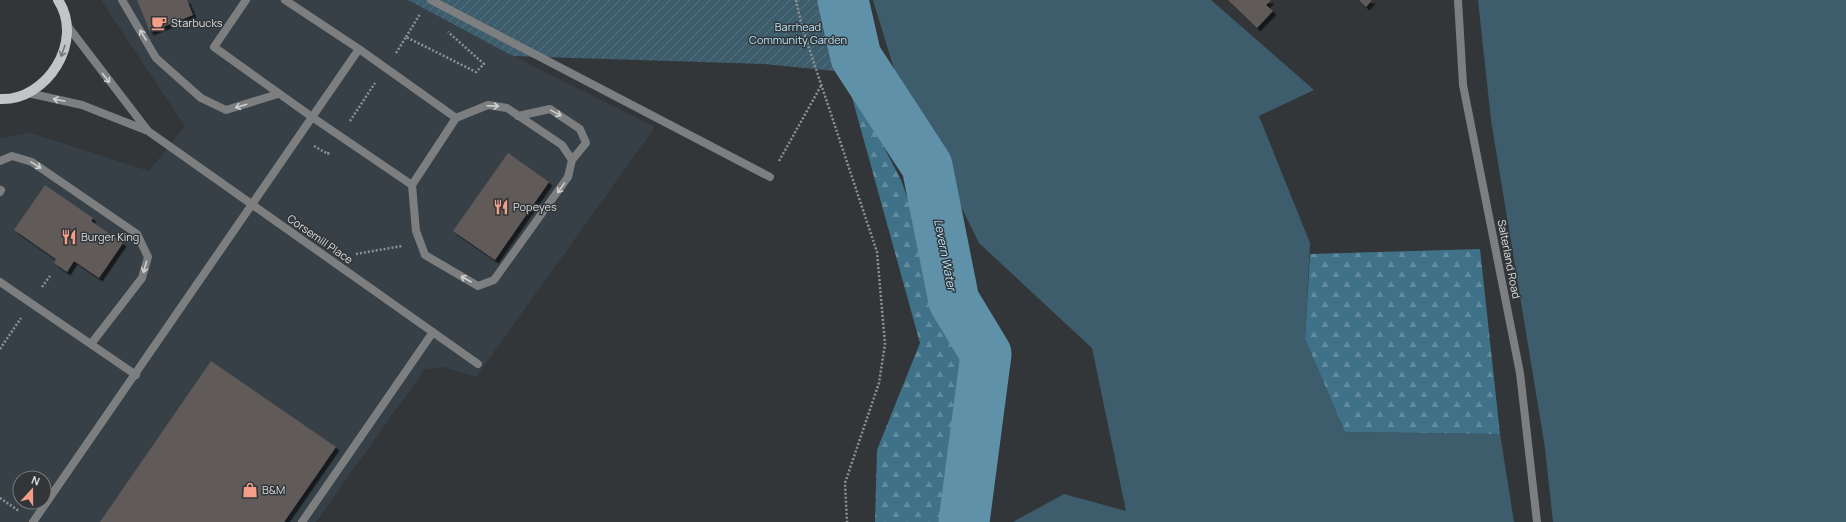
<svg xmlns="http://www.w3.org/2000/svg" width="1846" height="522" viewBox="0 0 1846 522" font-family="Manrope,sans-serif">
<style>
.built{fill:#364046;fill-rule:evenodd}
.grass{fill:#3d5d6d}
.forest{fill:url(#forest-firs)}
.garden{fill:url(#garden-furrows)}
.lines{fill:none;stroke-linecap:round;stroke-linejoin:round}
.river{stroke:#5f91a9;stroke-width:51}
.building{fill:#605a59;filter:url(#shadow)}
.path{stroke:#8d9193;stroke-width:2.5;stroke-dasharray:2 2;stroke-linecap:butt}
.service{stroke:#7c7e7f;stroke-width:8}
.minor{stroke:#7c7e7f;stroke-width:8}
.primary{stroke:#c1c5c8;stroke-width:10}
.oneway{stroke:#cdd0d1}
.oneway2{stroke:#727679}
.labels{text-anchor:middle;stroke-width:3;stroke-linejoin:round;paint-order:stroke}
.poi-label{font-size:11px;fill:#dbdedf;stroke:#323639;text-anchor:start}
.park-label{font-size:11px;fill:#b6e4fb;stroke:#323639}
.street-label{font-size:11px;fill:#dbdedf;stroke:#323639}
.water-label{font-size:12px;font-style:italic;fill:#b4e2f9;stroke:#323639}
</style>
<defs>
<pattern id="forest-firs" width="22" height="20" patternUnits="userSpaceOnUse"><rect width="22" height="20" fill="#3f7188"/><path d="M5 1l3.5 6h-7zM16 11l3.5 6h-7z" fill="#638b9e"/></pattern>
<pattern id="garden-furrows" width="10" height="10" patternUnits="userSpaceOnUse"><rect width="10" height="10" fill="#3d5d6d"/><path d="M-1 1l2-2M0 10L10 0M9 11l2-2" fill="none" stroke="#587481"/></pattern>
<filter id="shadow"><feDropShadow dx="3.5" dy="3.5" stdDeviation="0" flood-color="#0009"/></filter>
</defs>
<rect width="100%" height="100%" fill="#323639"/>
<path class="built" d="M101 0H408L513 56 655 127 476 377 444 367 425 369 316 522H0V138L31 133 149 171 185 126ZM20 478H44V502H20Z"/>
<path class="grass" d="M873 0H1211L1314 90 1259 116 1310 243 1305 339 1345 432 1500 434 1514 522H1013L1064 494 1126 511 1092 348 979 243 895 72Z
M1478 0H1846V522H1553L1545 448 1491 120Z"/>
<path class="forest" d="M845 72 901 180 963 355 947 522H875L877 450 920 343Z
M1480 249 1500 434 1345 432 1305 339 1310 254Z"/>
<path class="garden" d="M408 0H826L845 72 764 64 513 56Z"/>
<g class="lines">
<path class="river" d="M843 0 856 57 927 166 954 301 986 354 964 522"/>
</g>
<path class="building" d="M137 0H187L193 15 150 32Z
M1228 0H1271L1266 5 1273 11 1257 28Z
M1359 0H1372L1366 7Z
M508 153 549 182 495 260 453 231Z
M45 185 93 218 91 221 123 243 99 278 74 261 67 272 54 263 56 259 14 230Z
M211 361 336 447 284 522H100Z"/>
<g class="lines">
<path class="path" d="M796 0 802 27 877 252 885 344 879 383 845 483 847 522
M406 37 420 14
M396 53 406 37 476 72 484 64 448 32
M350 121 375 83
M314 146 328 154 329 151
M779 161 822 84
M356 254 402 246
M42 287 50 276
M0 349 21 318
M0 498 19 511"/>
<path class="service" d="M122 0 156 58 201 98 226 110 278 94
M285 0 359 49
M431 0 770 177
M518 116 550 109 580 129 586 143 572 160
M0 161 12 156 32 162 137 234 148 257 142 278 91 344
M412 185 416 231 425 255 478 286 494 280 568 177 572 160 562 145 507 108 488 105 456 118
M0 192 1 190
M0 282 136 375
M33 522C142 365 250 207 359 49L456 118 412 185 312 117 214 47 246 0
M302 522 433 332"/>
<path class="minor" d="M1458 0 1463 85 1520 373 1537 522
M66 24 148 131
M28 93 82 105 148 131 478 364"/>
<path class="primary" d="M0 99C47 101 85 41 58 0"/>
</g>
<defs><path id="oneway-shaft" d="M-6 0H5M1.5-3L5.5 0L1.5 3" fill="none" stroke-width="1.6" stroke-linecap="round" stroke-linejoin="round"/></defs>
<g class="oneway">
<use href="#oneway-shaft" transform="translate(143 35) rotate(-121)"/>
<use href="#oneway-shaft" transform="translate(106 78) rotate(52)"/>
<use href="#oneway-shaft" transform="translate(59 100) rotate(-168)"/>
<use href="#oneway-shaft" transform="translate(241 106) rotate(163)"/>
<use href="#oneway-shaft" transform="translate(493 106) rotate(2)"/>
<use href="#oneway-shaft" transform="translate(556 113) rotate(29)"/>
<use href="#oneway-shaft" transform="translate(36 165) rotate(32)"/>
<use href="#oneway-shaft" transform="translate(561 188) rotate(126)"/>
<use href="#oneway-shaft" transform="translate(145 267) rotate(105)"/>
<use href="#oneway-shaft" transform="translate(466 279) rotate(-150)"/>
</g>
<use class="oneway2" href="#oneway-shaft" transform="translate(63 51) rotate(109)"/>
<defs>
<symbol id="cafe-bare" viewBox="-9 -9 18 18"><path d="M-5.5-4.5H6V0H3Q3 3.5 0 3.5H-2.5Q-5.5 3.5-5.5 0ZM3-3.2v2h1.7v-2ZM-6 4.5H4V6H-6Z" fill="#f49e89" stroke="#323639" stroke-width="2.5" paint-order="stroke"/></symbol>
<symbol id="restaurant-bare" viewBox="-9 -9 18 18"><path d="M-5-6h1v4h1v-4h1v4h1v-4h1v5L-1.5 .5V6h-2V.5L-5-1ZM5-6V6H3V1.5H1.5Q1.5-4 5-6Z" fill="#f49e89" stroke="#323639" stroke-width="2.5" paint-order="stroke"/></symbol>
<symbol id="shop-bare" viewBox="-9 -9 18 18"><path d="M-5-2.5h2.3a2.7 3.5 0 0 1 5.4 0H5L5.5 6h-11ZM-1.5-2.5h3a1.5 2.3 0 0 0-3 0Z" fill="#f49e89" stroke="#323639" stroke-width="2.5" paint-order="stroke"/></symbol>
</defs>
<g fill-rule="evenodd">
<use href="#cafe-bare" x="148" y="12" width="22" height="22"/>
<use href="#restaurant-bare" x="490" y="196" width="22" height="22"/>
<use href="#restaurant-bare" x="58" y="226" width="22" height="22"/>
<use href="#shop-bare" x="239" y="479" width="22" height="22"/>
</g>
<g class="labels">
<g class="poi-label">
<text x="171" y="27">Starbucks</text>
<text x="513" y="211">Popeyes</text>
<text x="81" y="241">Burger King</text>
<text x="262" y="494">B&amp;M</text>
</g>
<g class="park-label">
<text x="798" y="31">Barrhead<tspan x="798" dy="13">Community Garden</tspan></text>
</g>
<g class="street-label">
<text transform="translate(320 239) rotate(35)" y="4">Corsemill Place</text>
<text transform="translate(1509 259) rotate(79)" y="4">Salterland Road</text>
</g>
<g class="water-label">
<text transform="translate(945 255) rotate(79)" y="4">Levern Water</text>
</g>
</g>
<g transform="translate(32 490) rotate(21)"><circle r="19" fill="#323639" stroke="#76797b"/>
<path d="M0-3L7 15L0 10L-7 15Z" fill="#f49e89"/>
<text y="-6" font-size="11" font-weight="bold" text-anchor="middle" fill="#dbdedf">N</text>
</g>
</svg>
